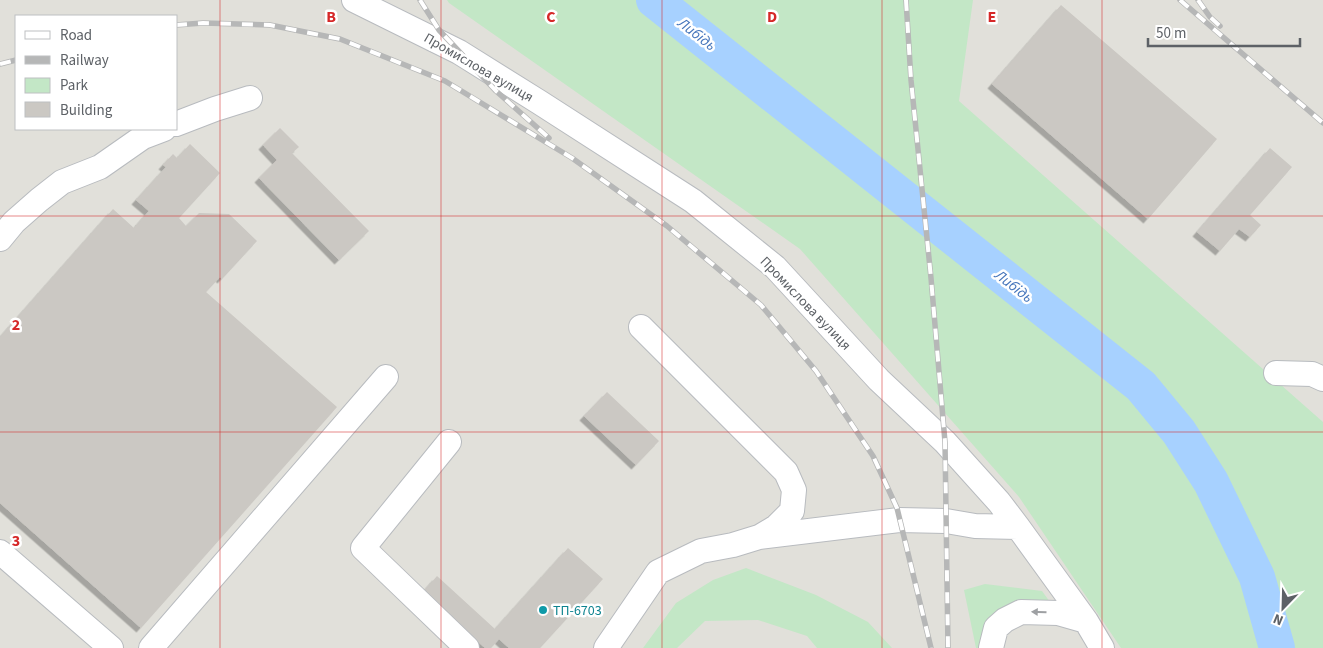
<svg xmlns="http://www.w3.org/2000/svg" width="1323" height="648" viewBox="0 0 1323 648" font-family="'Source Sans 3',sans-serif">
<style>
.industrial{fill:#e1e0da;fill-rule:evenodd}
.green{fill:#c3e7c6}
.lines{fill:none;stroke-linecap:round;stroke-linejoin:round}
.river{stroke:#a7d1ff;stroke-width:36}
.building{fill:#cbc8c3;filter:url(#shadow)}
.minor-casing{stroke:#b8bbbf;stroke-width:26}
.minor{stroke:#fff;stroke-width:24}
.rail-casing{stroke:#b6b7b7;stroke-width:5.5}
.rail{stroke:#fff;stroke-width:4;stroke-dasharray:11;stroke-linecap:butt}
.oneway{fill:#9ea0a3}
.grid{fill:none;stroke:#d62828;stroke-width:1;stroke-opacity:0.55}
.culture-dot{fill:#0f9aa8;stroke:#fff;stroke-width:2}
.labels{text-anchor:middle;stroke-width:5;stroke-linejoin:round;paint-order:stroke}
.street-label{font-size:14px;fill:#5d6166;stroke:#fff}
.culture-label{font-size:14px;fill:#0d838f;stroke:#fff;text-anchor:start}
.water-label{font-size:15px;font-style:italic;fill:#4575bb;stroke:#fff}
.grid-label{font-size:16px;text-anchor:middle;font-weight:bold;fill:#d62828;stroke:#fff;stroke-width:5;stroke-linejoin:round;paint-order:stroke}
</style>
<defs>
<filter id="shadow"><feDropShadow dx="-4.5" dy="4.5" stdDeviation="0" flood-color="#0004"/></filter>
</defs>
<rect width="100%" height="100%" fill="#f0eee6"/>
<path class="industrial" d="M0 0H1323V648H0ZM16 16H176V129H16Z"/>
<path class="green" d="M447 0H973L959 101 1323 422V648H1121L1019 497 800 249 449 3Z
M746 568 816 595 868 622 892 648H817L807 636 758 620 705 621 677 648H643L676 603 713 580Z
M985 584 1042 591 1058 613 1021 612 991 648H976L964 590Z"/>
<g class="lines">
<path class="river" d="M654 0 1141 386 1179 432 1211 482 1257 577 1277 648"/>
</g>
<path class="building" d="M1061 5 1217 139 1148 219 992 84Z
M280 128 299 147 292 153 369 231 339 260 259 178 277 160 263 145Z
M190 144 220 173 179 218 186 226 199 213 229 214 257 241 222 279 220 277 206 292 337 407 141 628 0 503V337L113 209 134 228 149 211 136 200 166 167 163 165 173 154 177 158Z
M1270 148 1292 167 1250 215 1261 225 1250 237 1239 229 1220 251 1197 232Z
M607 392 659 441 636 465 584 416Z
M568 548 603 579 540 648H509L499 639 491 648H485L423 592 437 576 495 629Z"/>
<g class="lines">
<defs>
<path id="minor" d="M354 0 459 52 539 102 693 201 775 267 879 380 945 442 999 502 1018 527 1086 621 1102 648
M176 124 215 109 250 98
M0 239 14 222 39 200 62 182 100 167 143 137 164 129
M641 327 786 472 794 490 792 511 776 527 761 536
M1276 373 1312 374 1323 379
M449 442 363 548 467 648
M0 552 111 648
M151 648 386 377
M606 648 658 572 701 551 733 545 759 537 899 520 946 521 975 526 1018 527
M991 648 996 628 1005 620 1021 612 1058 613 1086 621"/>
</defs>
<use href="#minor" class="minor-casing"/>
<use href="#minor" class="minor"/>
<defs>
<path id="rail" d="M420 0 439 30 496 91 549 138
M906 0 911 80 931 278 945 442 948 648
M1180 0 1323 123
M1198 0 1210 17 1220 26
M176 25 203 23 270 25 340 39 445 81 572 158 667 226 761 305 816 371 873 456 897 508 931 648
M0 64 16 60"/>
</defs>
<use href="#rail" class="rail-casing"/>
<use href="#rail" class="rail"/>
</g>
<defs><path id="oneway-solid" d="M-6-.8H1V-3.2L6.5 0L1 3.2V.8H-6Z" transform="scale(1.25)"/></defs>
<use class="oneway" href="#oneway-solid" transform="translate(1039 612) rotate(-178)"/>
<path class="grid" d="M220 0V648M441 0V648M662 0V648M882 0V648M1102 0V648M0 216H1323M0 432H1323"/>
<circle class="culture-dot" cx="543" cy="610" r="5"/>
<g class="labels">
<g class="street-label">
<text transform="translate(479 67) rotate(30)" y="5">Промислова вулиця</text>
<text transform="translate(806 303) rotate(46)" y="5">Промислова вулиця</text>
</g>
<g class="culture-label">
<text x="553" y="615">ТП-6703</text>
</g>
<g class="water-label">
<text transform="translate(697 34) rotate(38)" y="5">Либідь</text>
<text transform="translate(1014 286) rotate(38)" y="5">Либідь</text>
</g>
</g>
<g class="grid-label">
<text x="331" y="22">B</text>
<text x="551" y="22">C</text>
<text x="772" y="22">D</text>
<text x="992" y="22">E</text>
<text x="16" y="330">2</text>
<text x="16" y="546">3</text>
</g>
<rect x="15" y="15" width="162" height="115" fill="#ffffff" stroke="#bec0c2"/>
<rect x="25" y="31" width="25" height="8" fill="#ffffff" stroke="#bec0c2"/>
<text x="60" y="40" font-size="15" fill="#5d6166">Road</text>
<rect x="25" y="56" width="25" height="8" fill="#b6b7b7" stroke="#bec0c2"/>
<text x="60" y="65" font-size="15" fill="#5d6166">Railway</text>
<rect x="25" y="78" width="25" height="15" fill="#c3e7c6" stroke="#bec0c2"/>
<text x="60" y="90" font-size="15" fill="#5d6166">Park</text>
<rect x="25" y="102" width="25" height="15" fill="#cbc8c3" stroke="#bec0c2"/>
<text x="60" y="115" font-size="15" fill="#5d6166">Building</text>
<g transform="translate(1283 608) rotate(203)" stroke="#ffffff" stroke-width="4" paint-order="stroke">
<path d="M0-4L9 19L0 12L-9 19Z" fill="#5d6166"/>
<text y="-8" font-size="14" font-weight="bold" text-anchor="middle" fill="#5d6166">N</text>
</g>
<path d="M1148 38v8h152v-8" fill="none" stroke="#5d6166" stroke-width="2.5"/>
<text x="1156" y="38" font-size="15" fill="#5d6166" stroke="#ffffff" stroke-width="4" paint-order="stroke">50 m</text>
</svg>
